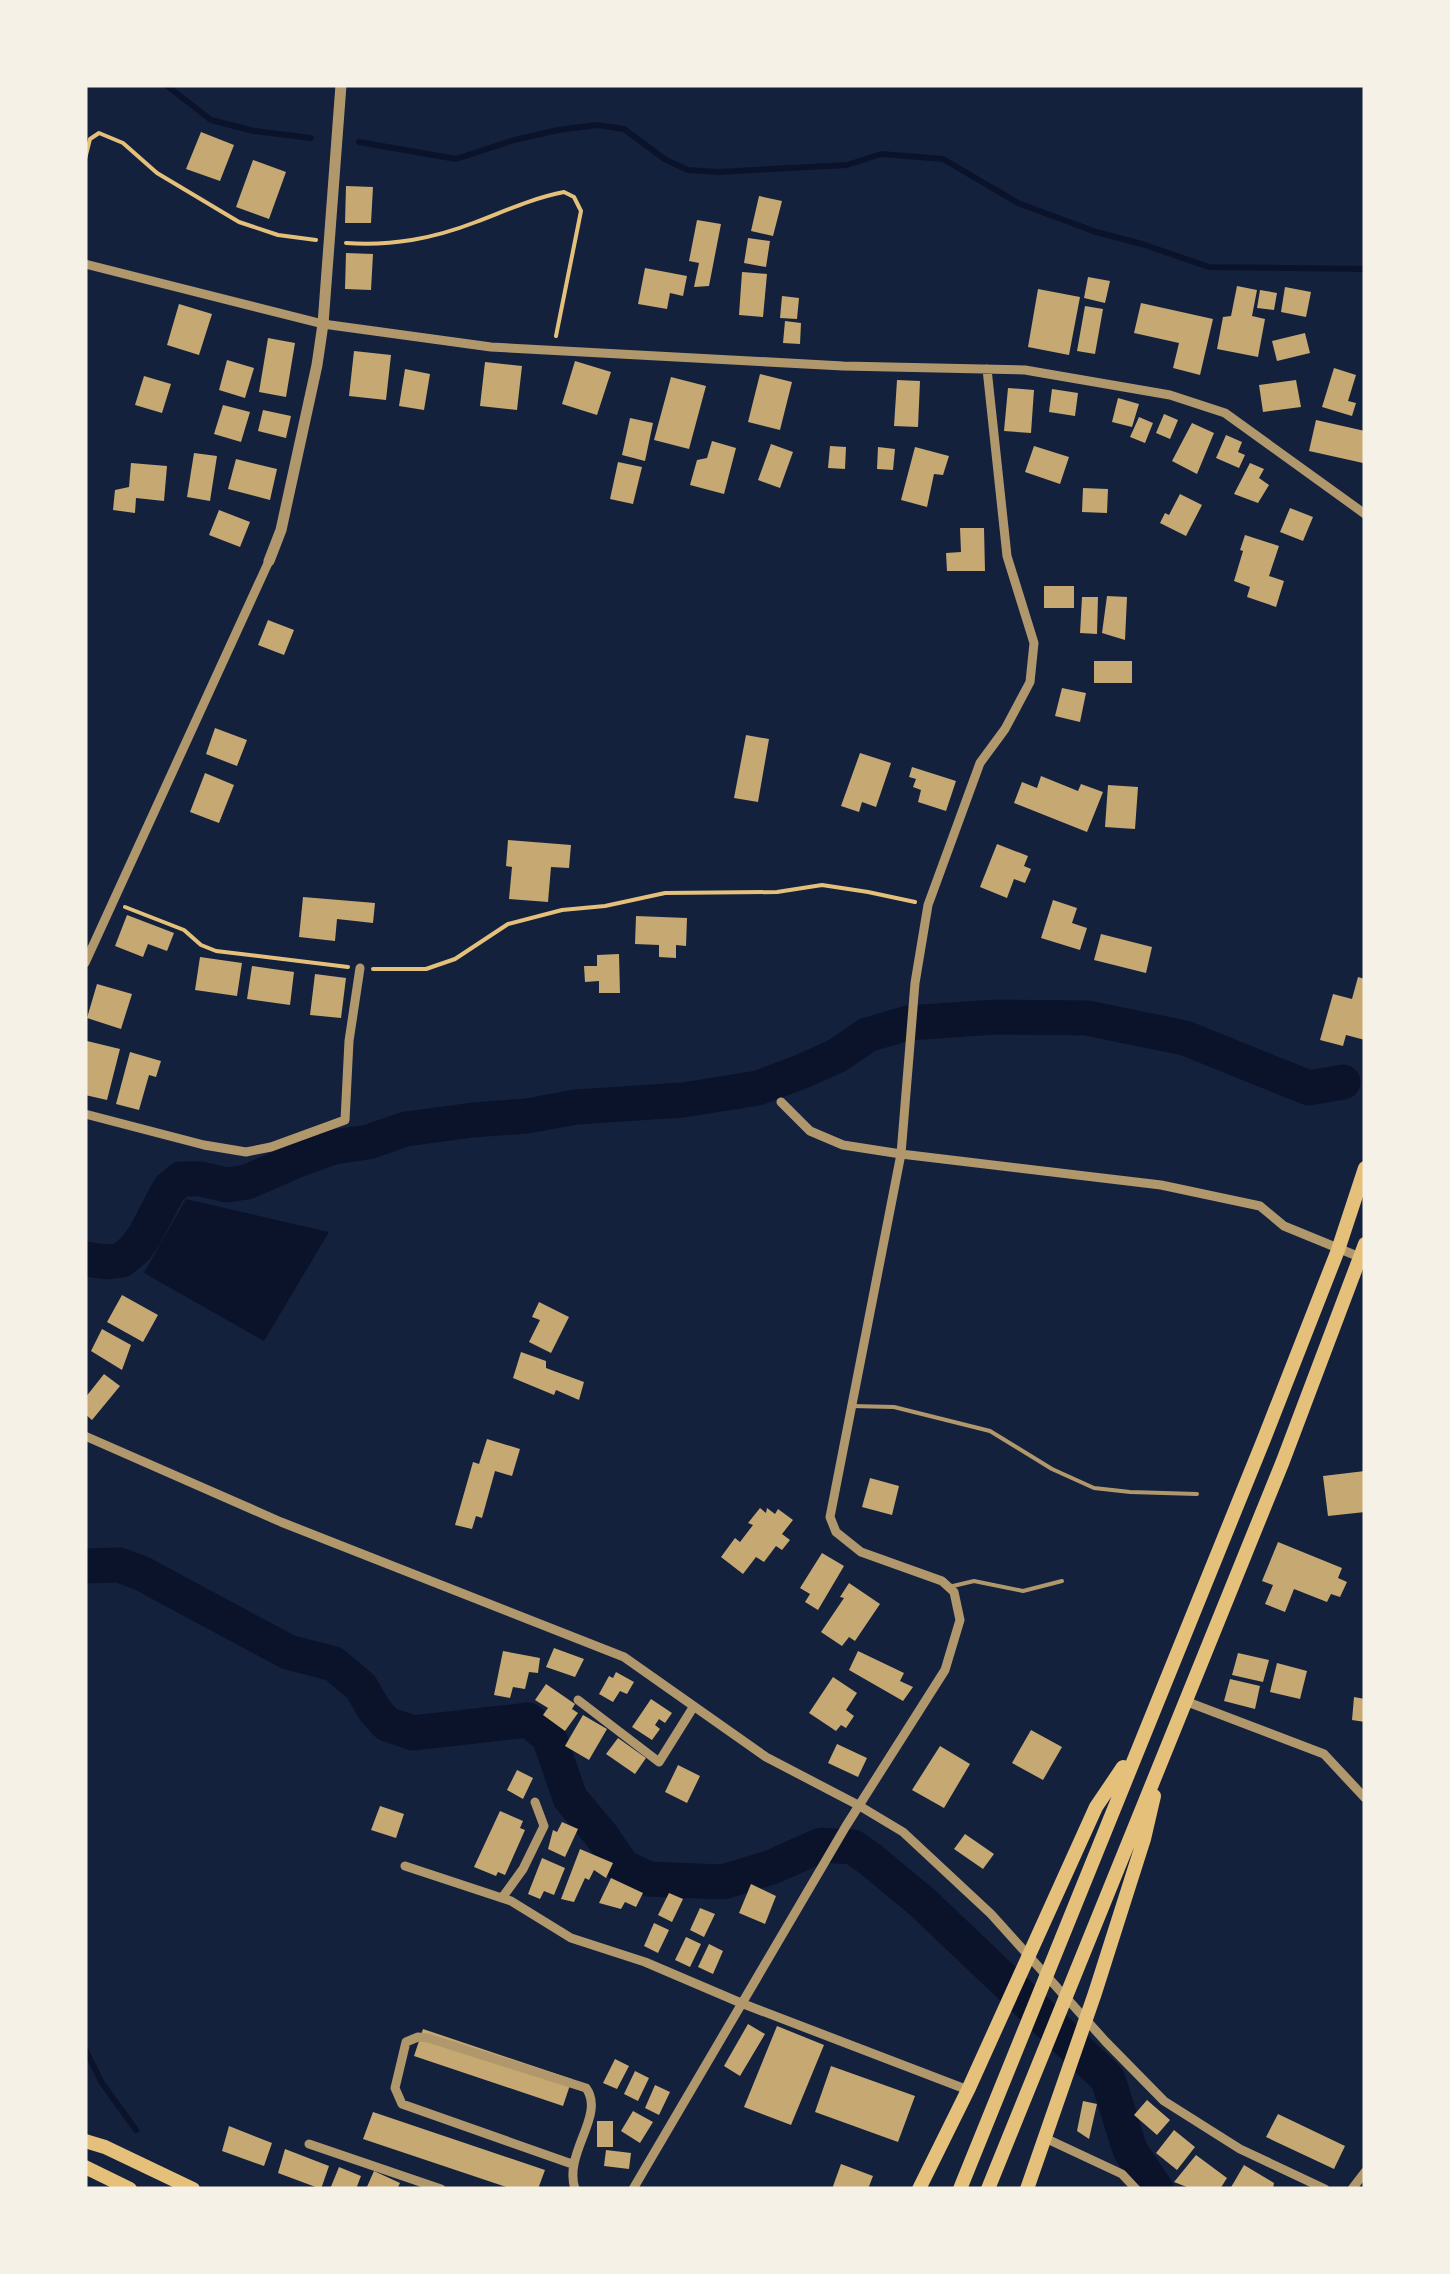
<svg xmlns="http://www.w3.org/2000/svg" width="1450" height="2274" viewBox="0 0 1450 2274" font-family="Roboto,sans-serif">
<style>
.water{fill:#0b132b}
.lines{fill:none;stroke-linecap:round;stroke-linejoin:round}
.stream{stroke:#0b132b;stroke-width:6}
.river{stroke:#0b132b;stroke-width:35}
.building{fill:#c6a872}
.path{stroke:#e5c07b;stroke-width:4}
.service{stroke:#b1986c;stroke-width:4}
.minor{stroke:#b1986c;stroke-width:9}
.tertiary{stroke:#b1986c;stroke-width:11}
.trunk{stroke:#e5c07b;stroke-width:14}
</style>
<rect width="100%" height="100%" fill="#14213d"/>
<path class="water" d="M186 1199 329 1232 264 1341 144 1273Z"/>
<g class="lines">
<path class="stream" d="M166 85 211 120 254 131 311 138
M359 142 456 159 514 140 558 130 597 125 624 129 666 160 688 170 718 172 847 165 881 154 943 159 1018 203 1096 232 1142 244 1209 267 1365 269
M85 2049 102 2083 136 2130"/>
<path class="river" d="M85 1259 107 1262 122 1260 136 1248 145 1235 169 1189 181 1179H201L227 1185 247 1182 300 1159 334 1147 368 1142 406 1129 473 1120 527 1116 576 1107 683 1100 758 1088 803 1071 838 1055 867 1035 908 1023 996 1017 1087 1018 1185 1038 1309 1088 1343 1082
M85 1566 119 1565 141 1573 288 1652 334 1664 361 1687 375 1711 387 1724 413 1733 528 1720 549 1737 570 1798 601 1835 623 1867 649 1879 723 1882 772 1867 821 1845 853 1847 870 1859 922 1902 1108 2079 1130 2150 1156 2189"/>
</g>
<path class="building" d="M201 132 234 145 220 181 186 169Z
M253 160 286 172 269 219 236 207Z
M346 186 373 187 371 223H345Z
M759 196 782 201 773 236 751 231Z
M697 220 721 224 709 286 694 287 699 263 689 261Z
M748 238 770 241 766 267 744 263Z
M346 253 373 254 371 290 345 289Z
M645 268 687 276 683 296 670 293 667 309 638 304Z
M742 272 767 274 763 317 739 315Z
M1088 277 1110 281 1105 303 1084 298Z
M1237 286 1257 290 1252 316 1265 319 1258 357 1217 349 1223 317 1231 316Z
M1285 287 1311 292 1306 317 1281 312Z
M1038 289 1080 297 1069 355 1028 347Z
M1260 290 1277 293 1274 310 1257 308Z
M782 296 799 298 797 319 780 318Z
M1141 303 1213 319 1200 375 1173 368 1179 343 1134 333Z
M179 304 212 314 199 355 167 345Z
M1085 306 1103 309 1095 354 1077 351Z
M785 321 801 323 800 344 783 343Z
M1305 333 1310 353 1277 361 1272 341Z
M268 338 295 343 286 397 259 392Z
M354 351 391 355 386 400 349 396Z
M227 360 254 368 245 398 219 390Z
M575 361 611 372 597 415 562 404Z
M485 362 522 366 517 410 480 406Z
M1334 368 1356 375 1348 401 1356 403 1352 416 1322 407Z
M405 369 430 374 424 410 399 406Z
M760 374 792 382 780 430 748 422Z
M144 376 171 384 162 413 135 405Z
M671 377 706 386 689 449 654 440Z
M897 380 920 381 918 427 894 426Z
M1296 380 1301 407 1263 412 1259 385Z
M1008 388 1034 390 1031 433 1004 431Z
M1052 389 1078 393 1075 416 1049 412Z
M1118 398 1139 404 1132 427 1112 422Z
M223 405 250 412 241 442 214 434Z
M263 410 291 416 286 438 258 431Z
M1164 414 1178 420 1170 439 1156 433Z
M1139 417 1153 423 1145 443 1130 437Z
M630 418 653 423 645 461 622 455Z
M1316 420 1365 431 1363 463 1309 451Z
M1192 423 1214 433 1197 474 1172 461Z
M1226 435 1242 442 1238 452 1245 455 1239 468 1216 458Z
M712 441 736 448 724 494 690 485 697 460 707 458Z
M771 444 793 452 780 488 758 480Z
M830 446 846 447 845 469 828 468Z
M1034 446 1069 457 1060 484 1025 472Z
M878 447 895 449 893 470 877 469Z
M915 447 949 456 943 475 934 474 927 507 901 500Z
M194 453 217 456 210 501 187 497Z
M236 459 277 469 270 500 228 489Z
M618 462 642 467 633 504 610 499Z
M131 463 167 466 164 501 136 498 135 513 113 510 115 490 129 487Z
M1250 463 1264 469 1259 478 1269 485 1258 503 1234 494Z
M1083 488 1108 489 1107 513 1082 512Z
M1180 494 1202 505 1186 536 1160 523 1165 513 1169 515Z
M1290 508 1313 517 1303 541 1280 532Z
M219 510 250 522 240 547 209 535Z
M960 528H984L985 571H947L946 553 961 552Z
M1245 535 1279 546 1269 576 1284 581 1276 607 1247 597 1250 587 1234 581 1243 551 1240 550Z
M1044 586H1074V608H1044Z
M1107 596 1127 597 1125 640 1102 633Z
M1082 597H1098L1097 634 1080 633Z
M268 620 294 630 284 655 258 645Z
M1094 661H1132V683H1094Z
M1062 688 1086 693 1080 722 1055 716Z
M215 728 247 740 237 766 206 754Z
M746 735 769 739 758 802 734 798Z
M860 753 891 763 876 807 862 802 859 812 841 806Z
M912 767 956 781 946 811 918 802 921 790 913 787 916 779 909 777Z
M205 773 234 785 219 823 190 812Z
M1041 776 1078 791 1081 784 1103 792 1087 832 1014 803 1022 782 1037 788Z
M1108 785 1138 787 1135 829 1105 827Z
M508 840 571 845 569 868 551 867 548 902 509 899 512 867 506 866Z
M997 844 1028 856 1024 866 1031 869 1025 883 1014 879 1007 898 980 887Z
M303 897 375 903 373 923 337 919 335 941 299 937Z
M1053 900 1077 908 1072 923 1087 928 1080 950 1041 938Z
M127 915 174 933 167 951 148 944 143 957 115 946Z
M636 916 687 918 686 946 676 945V958L659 957V945L635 944Z
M1101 934 1152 947 1146 973 1094 960Z
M619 954 620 993H599V981L585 982 584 966H597V955Z
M200 957 242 963 237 996 195 990Z
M252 966 294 972 290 1005 247 999Z
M315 974 346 978 341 1018 310 1015Z
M1358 977 1365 979V1040L1346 1035 1343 1046 1320 1040 1333 994 1352 999Z
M97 984 132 994 121 1029 87 1018Z
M87 1041 120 1049 107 1100 85 1095Z
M130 1052 161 1061 156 1077 149 1075 139 1110 116 1104Z
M122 1295 158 1315 143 1342 107 1322Z
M539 1302 569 1317 551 1353 529 1342 540 1320 532 1317Z
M102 1329 131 1345 122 1370 91 1351Z
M521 1352 546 1361V1368L584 1382 579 1400 556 1390 554 1395 513 1378Z
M104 1374 120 1386 92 1420 85 1414V1398Z
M487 1439 520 1449 512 1476 495 1471 482 1518 476 1516 472 1529 455 1525 473 1462 479 1464Z
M1365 1471V1512L1328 1516 1323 1476Z
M870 1478 899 1486 892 1515 862 1507Z
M760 1508 766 1513 767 1508 775 1514 778 1509 793 1520 782 1534 790 1540 782 1550 776 1546 764 1562 756 1557 743 1574 721 1557 735 1538 740 1542 753 1525 748 1523Z
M1278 1542 1342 1568 1338 1578 1347 1582 1340 1597 1331 1594 1327 1602 1294 1589 1285 1612 1265 1604 1273 1585 1262 1581Z
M822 1553 844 1566 818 1610 805 1602 810 1594 800 1588Z
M849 1583 880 1604 855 1641 849 1637 842 1646 821 1632 844 1598 840 1597Z
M554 1648 584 1659 575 1677 546 1667Z
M503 1651 540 1658 538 1673 529 1672 525 1689 513 1687 510 1698 494 1695Z
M858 1651 904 1673 900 1681 913 1687 903 1701 849 1670Z
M1238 1653 1269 1660 1263 1682 1232 1675Z
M1277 1663 1307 1671 1300 1699 1270 1692Z
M616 1672 634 1682 627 1694 620 1691 613 1702 599 1694 609 1676 613 1678Z
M833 1677 857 1693 846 1710 854 1716 846 1728 841 1725 836 1731 809 1713Z
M1230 1679 1260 1686 1255 1709 1224 1701Z
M546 1684 575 1704 572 1709 578 1713 565 1731 543 1715 548 1708 535 1700Z
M1354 1697 1365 1699V1722L1352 1720Z
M651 1699 672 1713 665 1723 659 1719 655 1725 660 1729 652 1740 632 1727Z
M583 1715 607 1729 589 1760 565 1746Z
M1031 1730 1062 1747 1043 1780 1012 1763Z
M618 1738 646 1758 635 1774 606 1754Z
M837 1744 867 1758 858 1777 828 1763Z
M940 1746 970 1764 944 1808 912 1790Z
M678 1765 700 1776 687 1803 665 1792Z
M517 1770 533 1778 523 1799 507 1790Z
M380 1806 404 1814 396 1838 371 1830Z
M500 1811 523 1821 520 1828 525 1830 505 1875 498 1872 496 1876 474 1867Z
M562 1822 578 1829 565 1857 548 1849 553 1830 557 1832Z
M965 1834 994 1854 983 1869 954 1849Z
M580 1849 613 1863 606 1878 594 1870 589 1880 585 1878 574 1902 561 1899Z
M542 1858 565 1868 554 1895 544 1891 540 1899 528 1894Z
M611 1878 643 1893 636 1907 625 1902 621 1909 599 1903Z
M751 1884 776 1896 765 1924 739 1913Z
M669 1893 683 1899 672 1922 658 1915Z
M700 1908 715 1914 704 1937 690 1930Z
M654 1923 669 1930 658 1953 644 1946Z
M686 1937 701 1944 690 1967 675 1960Z
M709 1944 723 1951 713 1974 698 1967Z
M748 2024 765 2034 740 2076 724 2066Z
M777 2026 824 2045 791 2125 744 2107Z
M423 2029 572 2079 563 2106 414 2056Z
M615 2059 629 2066 617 2089 603 2083Z
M831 2066 915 2096 898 2142 815 2112Z
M635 2071 649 2078 638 2101 624 2094Z
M655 2085 670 2092 659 2115 645 2108Z
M1147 2100 1170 2120 1157 2135 1134 2115Z
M1083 2101 1097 2104 1089 2139 1077 2131Z
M633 2111 653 2122 640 2143 621 2131Z
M373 2112 545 2170 538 2189H512L363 2139Z
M1278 2114 1345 2146 1334 2169 1266 2137Z
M597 2121H613V2147H597Z
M229 2126 272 2143 264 2166 222 2151Z
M1174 2130 1195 2147 1177 2170 1156 2153Z
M285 2149 329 2166 321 2189 278 2173Z
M606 2150 631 2153 629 2169 604 2166Z
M1196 2155 1227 2178 1220 2189H1192L1174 2182Z
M841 2164 873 2176 868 2189H832Z
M1244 2165 1274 2183 1273 2189H1230Z
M339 2167 361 2176 356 2189H330Z
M374 2171 400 2183 397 2189H366Z"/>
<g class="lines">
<path class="path" d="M85 159 90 139 99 133 123 143 157 173 239 222 278 235 316 240
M346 243C392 246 432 239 476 222 505 211 533 198 564 192L574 197 581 211 556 336
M125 907 184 930 201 945 216 951 348 967
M373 969H426L455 959 508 924 562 910 605 906 665 893 777 892 822 885 868 892 915 902"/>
<path class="service" d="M852 1406 894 1407 990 1431 1052 1469 1094 1488 1130 1492 1197 1494
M953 1586 974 1581 1023 1591 1062 1581"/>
<path class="minor" d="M85 264 323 324 491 347 843 366 1025 370 1170 395 1225 413 1365 514
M85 963 269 561
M781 1102 810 1131 843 1145 901 1154 1161 1185 1260 1206 1284 1226 1362 1258
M85 1114 204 1145 246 1152 271 1147 345 1120 349 1041 360 968
M85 1436 281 1522 624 1657 766 1757 858 1805 903 1832 991 1914 1106 2042 1164 2101 1240 2149 1325 2189
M578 1700 659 1762 694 1706
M1185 1701 1324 1754 1365 1798
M405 1866 511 1901 571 1938 645 1962 741 2003 968 2090
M502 1898 523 1869 544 1826 535 1802
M1045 2138 1122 2174 1136 2189
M309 2144 441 2189
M572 2164 402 2104 395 2088 406 2042 418 2037 428 2038 586 2088C606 2115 563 2153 575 2189
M633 2189 846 1826 945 1670 960 1620 954 1592 942 1581 861 1552 836 1532 830 1517 901 1154 915 983 928 905 980 763 1005 729 1030 682 1034 643 1007 556 987 369
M1352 2189 1365 2172"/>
<path class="tertiary" d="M269 561 281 530 317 365 323 324 341 85"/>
<path class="trunk" d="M85 2141 105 2147 193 2189
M85 2167 130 2189
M919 2189 968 2090 1096 1807 1123 1767
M960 2189 1264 1439 1338 1250 1365 1168
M988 2189 1283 1461 1365 1244
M1027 2189 1095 1993 1144 1839 1154 1796"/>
</g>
<rect width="1450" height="2274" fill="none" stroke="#f6f1e7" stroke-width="175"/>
</svg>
